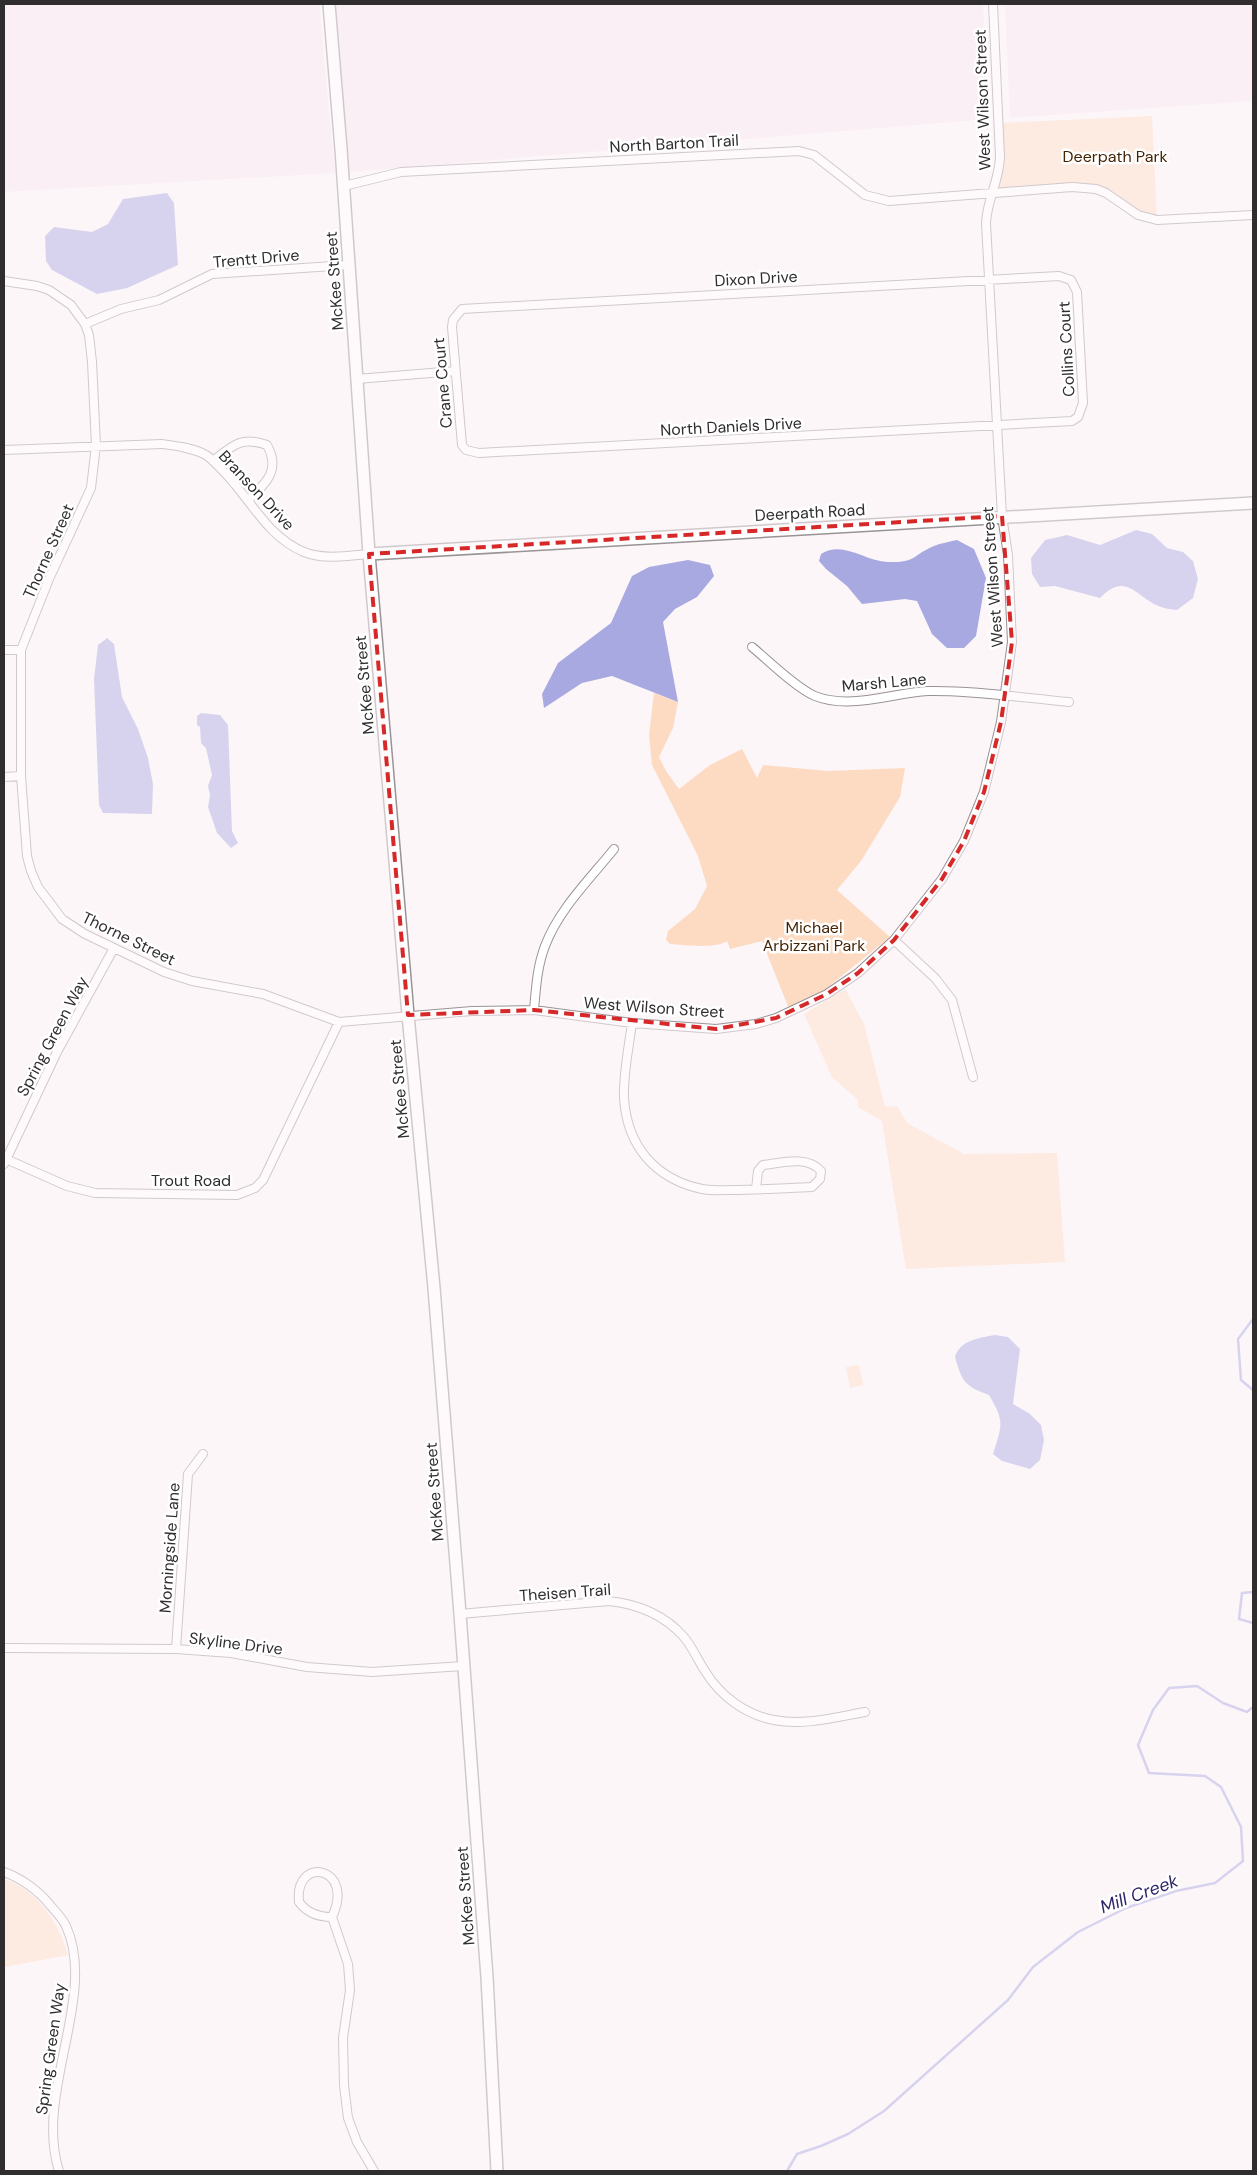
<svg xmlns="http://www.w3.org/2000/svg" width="1257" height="2175" viewBox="0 0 1257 2175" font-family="'DM Sans',sans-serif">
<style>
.built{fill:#f6e6ed}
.green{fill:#fcdbc2}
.water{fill:#a8a9e0}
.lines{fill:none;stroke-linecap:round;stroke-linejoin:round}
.stream{stroke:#a8a9e0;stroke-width:2.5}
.street-casing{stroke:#9a9396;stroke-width:10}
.secondary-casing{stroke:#9a9396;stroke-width:14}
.street{stroke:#fff;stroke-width:8}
.secondary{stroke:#fff;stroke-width:11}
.marked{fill:none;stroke:#d62828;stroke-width:4;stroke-dasharray:10 6;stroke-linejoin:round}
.labels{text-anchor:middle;stroke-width:5;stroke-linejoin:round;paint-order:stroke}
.street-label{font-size:16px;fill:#302d2f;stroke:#fff}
.park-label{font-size:16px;fill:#452405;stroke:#fff}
.water-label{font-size:18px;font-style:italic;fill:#2e2767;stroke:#fff}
</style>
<rect width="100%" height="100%" fill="#fdf6f9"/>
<path class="built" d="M4 4H319L335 173 4 192Z
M336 4H983L989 119 349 172Z
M1005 4H1253V101L1010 118Z"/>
<path class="green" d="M1152 116 1157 220 1148 218 1096 189 993 193 1000 174 999 123Z
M654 693 678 702 673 728 659 757 666 771 679 789 710 765 742 749 757 778 763 765 828 771 905 768 900 797 861 861 837 890 890 937 823 991 789 1009 762 941 730 949 727 941C717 949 684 945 670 944L666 940 668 931 695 909 707 886 698 856 652 765 649 735Z
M845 989 864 1024 885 1107 897 1106 907 1123 964 1154 1057 1153 1065 1262 906 1269 882 1121 858 1107V1100L832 1077 804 1014Z
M859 1365 863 1385 850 1388 846 1367Z
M4 1879C38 1891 58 1921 68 1955L4 1967Z"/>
<path class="water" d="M167 193 174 203 178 265 127 288 97 294 52 270 46 261 45 236 54 227 92 232 108 224 123 199Z
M1136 530 1152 534 1167 548 1183 552 1193 561 1198 579 1193 598 1177 610C1172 609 1166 609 1161 607 1137 599 1127 570 1100 598L1055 586 1040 587 1032 574 1031 558 1045 540 1067 535 1100 545Z
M957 540 974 549 986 578 976 636 964 648H947L932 634 917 601 905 599 862 604 847 586 826 569 819 561 821 554C843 540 864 561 888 562 917 563 912 555 934 546 941 543 949 542 957 540Z
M688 560 710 565 714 576 697 597 675 609 663 622 678 702 612 676 582 683 544 708 542 694 558 663 611 623 632 576 649 567Z
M107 638 114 644 122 697 138 729 148 758 153 784 152 814 103 813 99 805 94 679 98 645Z
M201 713 220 715 228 725 232 831 238 843 231 848 217 833 208 807 210 795 208 786 212 775 206 748 201 743 200 727 197 725V716Z
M995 1335 1008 1337 1020 1349 1013 1404 1030 1414 1041 1425 1044 1440 1040 1460 1030 1469 1002 1461 993 1454C1002 1425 1005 1422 989 1395 964 1386 962 1381 955 1357 960 1340 979 1338 995 1335Z"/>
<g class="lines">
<path class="stream" d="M1253 1319 1238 1339 1241 1380 1253 1390
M1253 1592 1242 1593 1239 1619 1253 1623
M787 2171 797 2154 821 2146 848 2134 884 2111 1008 2000 1033 1967 1078 1932 1126 1908 1176 1891 1215 1883 1243 1861 1241 1827 1221 1787 1205 1776 1149 1773 1138 1745 1153 1710 1169 1688 1197 1686 1223 1703 1247 1712 1253 1707"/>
<defs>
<path id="street" d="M344 186 401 172 799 151 814 155 865 195 889 201 1072 187 1096 189 1106 193 1138 215 1157 220 1253 215
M1059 276 1071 280 1077 292 1083 403 1078 417 1072 421 479 453 466 450 462 445 452 327 453 320 462 309Z
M4 281 37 286 49 290 71 305 85 324 89 335 92 362 96 445 91 488 49 579 21 650V776L27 856 31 871 38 887 62 919 85 934 164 972 192 981 263 994 339 1022 472 1011 534 1010 632 1023 716 1029 756 1024 776 1018 827 994 858 973 894 940 942 879 964 841 984 792 1001 722 1012 642 1008 555 1002 516 986 223C987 199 999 182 1000 157L993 4
M85 324 121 309 159 300 212 274 348 265
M357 379 455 371
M4 450 162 444C177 446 193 448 206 455 212 459 218 466 223 471 250 498 267 537 304 552 324 560 348 556 369 554
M213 461C233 445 241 436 267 445 281 471 266 483 248 500
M752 647C768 660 796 688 815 696 850 710 892 693 928 691 973 690 1024 698 1069 702
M4 650H21
M4 777 21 776
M894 940 935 978 952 1000 973 1077
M534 1010C536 988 537 967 545 946 559 909 590 879 614 849
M632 1023C629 1046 623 1075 624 1098 627 1146 655 1179 702 1189 711 1191 722 1190 732 1190 759 1190 786 1188 812 1187L820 1179 821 1171C807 1155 782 1163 763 1165L758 1171 756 1189
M6 1159 67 1186 95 1193 237 1195 255 1188 263 1180 339 1022
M4 1164 57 1052 114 948
M460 1614 609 1601C637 1604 663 1614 683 1636 692 1646 697 1659 705 1671 720 1696 746 1715 774 1720 803 1726 836 1717 865 1712
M4 1648 176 1649 231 1653 307 1667 372 1672 463 1666
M176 1649 188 1474 203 1454
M4 1872C21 1878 39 1891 50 1905 55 1911 63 1919 66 1926 98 1996 34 2093 59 2171
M332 1917C318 1917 307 1913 299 1902 294 1855 356 1866 332 1917L348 1964 350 1990 343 2038 344 2085 348 2118 357 2142 374 2171"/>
<path id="secondary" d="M329 4 341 149 369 554 408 1015 434 1288 460 1614 487 1977 497 2171
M369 554 1253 503"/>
</defs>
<use href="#street" class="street-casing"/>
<use href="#secondary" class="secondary-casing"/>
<use href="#street" class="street"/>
<use href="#secondary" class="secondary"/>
</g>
<path d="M0 0H1257V2175H0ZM1002 516 1012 642 1001 722 984 792 964 841 942 879 894 940 858 973 827 994 776 1018 716 1029 534 1010 408 1015 369 554Z" fill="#fdf6f9" fill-opacity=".55" fill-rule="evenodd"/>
<path class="marked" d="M1002 516 1012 642 1001 722 984 792 964 841 942 879 894 940 858 973 827 994 776 1018 716 1029 534 1010 408 1015 369 554Z"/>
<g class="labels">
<g class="street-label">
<text transform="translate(982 100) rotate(-92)" y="6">West Wilson Street</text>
<text transform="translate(674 143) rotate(-3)" y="6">North Barton Trail</text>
<text transform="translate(256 258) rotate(-5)" y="6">Trentt Drive</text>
<text transform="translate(756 278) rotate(-3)" y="6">Dixon Drive</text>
<text transform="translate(334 281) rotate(-94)" y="6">McKee Street</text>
<text transform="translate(1066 349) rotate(-93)" y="6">Collins Court</text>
<text transform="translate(442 383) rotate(-95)" y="6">Crane Court</text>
<text transform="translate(731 426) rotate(-3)" y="6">North Daniels Drive</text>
<text transform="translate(257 490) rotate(47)" y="6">Branson Drive</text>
<text transform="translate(810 512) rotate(-3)" y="6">Deerpath Road</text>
<text transform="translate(48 551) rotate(-66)" y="6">Thorne Street</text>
<text transform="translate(992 577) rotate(-94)" y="6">West Wilson Street</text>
<text transform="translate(884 682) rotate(-5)" y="6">Marsh Lane</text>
<text transform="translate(364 685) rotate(-95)" y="6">McKee Street</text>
<text transform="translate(129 938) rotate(26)" y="6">Thorne Street</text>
<text transform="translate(654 1007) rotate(4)" y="6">West Wilson Street</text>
<text transform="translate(52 1036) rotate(-62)" y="6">Spring Green Way</text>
<text transform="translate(399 1089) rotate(-95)" y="6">McKee Street</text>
<text x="191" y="1186">Trout Road</text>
<text transform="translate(434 1492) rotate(-94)" y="6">McKee Street</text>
<text transform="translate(169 1548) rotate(-86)" y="6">Morningside Lane</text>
<text transform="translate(565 1592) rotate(-4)" y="6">Theisen Trail</text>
<text transform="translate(236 1643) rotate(7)" y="6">Skyline Drive</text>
<text transform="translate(465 1896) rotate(-94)" y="6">McKee Street</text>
<text transform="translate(50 2049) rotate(-82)" y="6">Spring Green Way</text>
</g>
<g class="park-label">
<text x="1115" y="162">Deerpath Park</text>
<text x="814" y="933">Michael<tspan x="814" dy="18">Arbizzani Park</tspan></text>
</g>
<g class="water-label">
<text transform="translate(1139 1894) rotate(-20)" y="6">Mill Creek</text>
</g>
</g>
<rect width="1257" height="2175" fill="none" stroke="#302d2f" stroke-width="10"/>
</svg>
